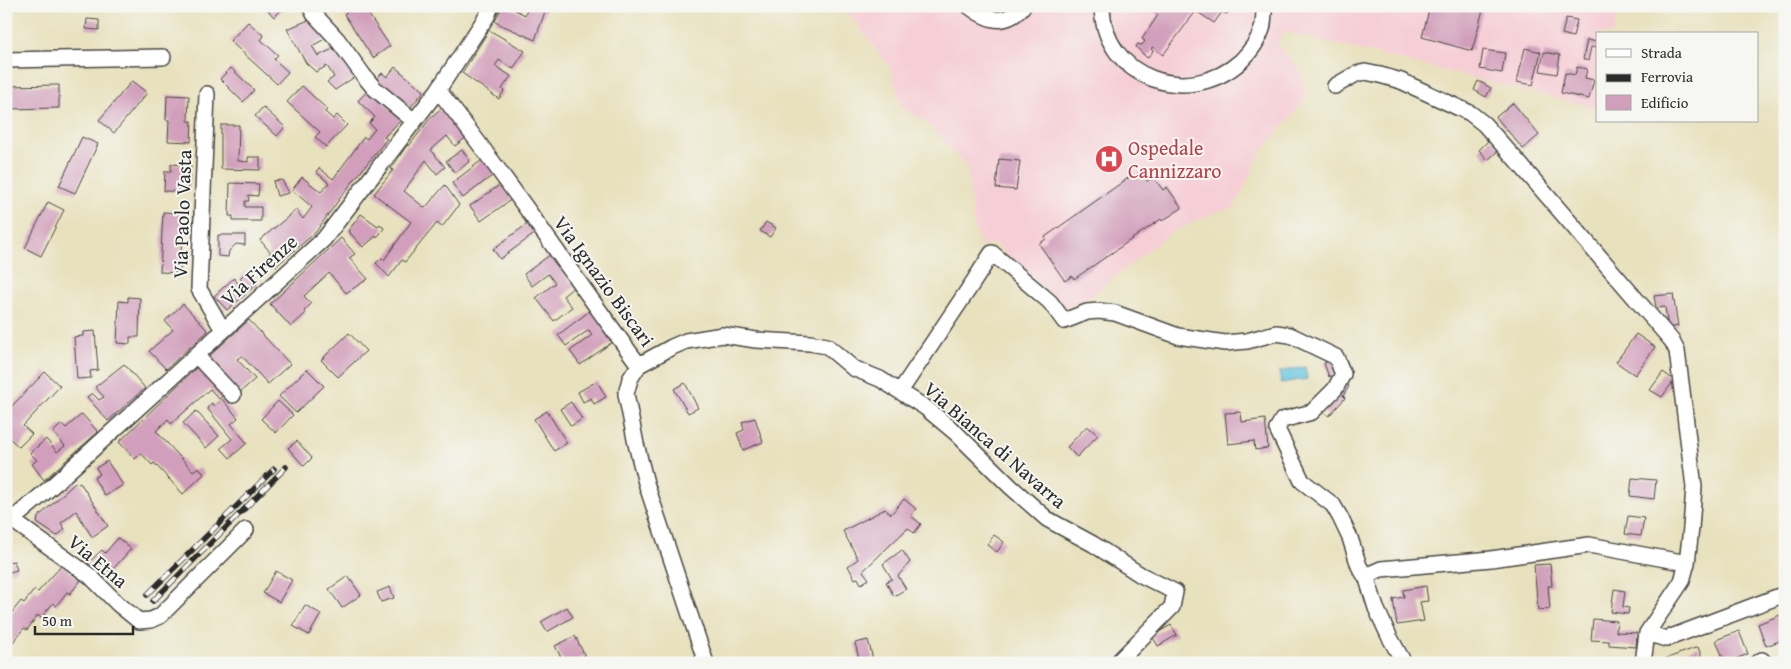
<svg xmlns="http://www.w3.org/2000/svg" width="1791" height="669" viewBox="0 0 1791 669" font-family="'Gentium Book Plus',serif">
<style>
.built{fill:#f6cfd6}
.water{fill:#62c5e0;stroke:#467886}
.building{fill:#d19fbb}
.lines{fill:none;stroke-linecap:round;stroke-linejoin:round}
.minor-casing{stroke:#474641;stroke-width:18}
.minor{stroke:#fff;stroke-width:15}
.rail-casing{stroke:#2b2b2b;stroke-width:5.5}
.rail{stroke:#f6f6f2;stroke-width:4;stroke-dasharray:11;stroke-linecap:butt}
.labels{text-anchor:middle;stroke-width:4;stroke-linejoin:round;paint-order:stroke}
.health-label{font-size:20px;fill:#be3a42;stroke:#f6f6f2;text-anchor:start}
.street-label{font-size:20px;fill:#2b2b2b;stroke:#f6f6f2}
</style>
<rect width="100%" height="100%" fill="#f6f6f2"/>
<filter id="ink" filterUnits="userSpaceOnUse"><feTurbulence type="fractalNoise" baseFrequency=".02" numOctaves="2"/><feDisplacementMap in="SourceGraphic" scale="10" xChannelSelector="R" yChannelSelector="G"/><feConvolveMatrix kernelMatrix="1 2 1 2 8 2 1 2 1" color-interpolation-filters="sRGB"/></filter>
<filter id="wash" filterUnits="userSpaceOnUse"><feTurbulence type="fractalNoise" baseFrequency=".0096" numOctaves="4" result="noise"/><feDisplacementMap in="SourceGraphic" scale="20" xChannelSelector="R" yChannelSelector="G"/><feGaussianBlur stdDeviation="1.12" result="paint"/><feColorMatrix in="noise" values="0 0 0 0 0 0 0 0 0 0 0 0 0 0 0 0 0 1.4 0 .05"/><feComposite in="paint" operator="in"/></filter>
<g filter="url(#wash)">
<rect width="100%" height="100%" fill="#e8e1bd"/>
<path class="built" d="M843 6H1620L1613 34H1597L1596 108 1283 31 1277 45 1300 70 1306 98 1260 154 1234 208 1216 212 1171 232 1092 295 1066 309 1031 275 992 242 982 248 974 227 967 168 942 138 921 118 902 108 890 68Z"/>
<path class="water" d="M1305 367 1307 379 1281 383 1279 372Z"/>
<g id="blocks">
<path class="building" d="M264 6H292L288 10 285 7 274 17Z
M355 6H363L390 46 373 58 344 14Z
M502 6H508L525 15 529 6H547L535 40 495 22Z
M1146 6H1228L1230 11 1227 14 1222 12 1214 23 1196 11 1163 55 1152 47 1151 49 1153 51 1147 58 1136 47 1138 44 1142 45 1145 41 1142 39 1158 15Z
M1430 6H1484L1472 51 1422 37Z
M1566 18 1577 20 1573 37 1562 34Z
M87 19 99 20V30L86 29Z
M311 19 330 36 312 46 318 56 337 47 356 76 335 90 327 82 334 77 327 66 316 72 306 63 287 29Z
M248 22 264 36 261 40 278 55 274 59 288 72 277 84 230 41Z
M489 30 525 51 513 69 499 60 495 66 511 76 502 89 504 91 499 99 462 73Z
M1587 40 1597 42V48L1591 47 1588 61 1583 59Z
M1525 48 1541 52 1533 85 1517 82Z
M1483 50 1505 53 1502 73 1480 69Z
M1544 52 1560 55 1557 74 1540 71Z
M395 67 424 91 409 109 375 81 382 73 387 77Z
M1577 67 1587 69 1585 78 1594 80 1589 99 1561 93 1565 73 1575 75Z
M231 68 254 90 243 102 220 79Z
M132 81 147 93 114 133 99 120Z
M1478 81 1491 88 1486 97 1474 90Z
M59 85V108L7 109 6 86Z
M302 86 327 109 325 112 333 119 337 115 347 125 326 147 315 137 320 132 287 102Z
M370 88 402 119 384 137 387 139 343 194 315 233 276 266 267 256 271 253 260 240 296 210 303 219 312 207 292 190 302 177 321 192 329 183 316 172 319 168 333 179 364 137 367 139 375 129 369 123 375 117 358 101Z
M167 95 189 96 188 121H192L191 142 168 141 169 120H166Z
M1513 103 1539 135 1523 149 1496 117Z
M444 106 468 136 455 146 447 136 431 150 445 167 437 174 426 160 404 191 425 208 445 185 459 205 442 227 437 223 405 262 402 260 389 277 376 263 382 258 384 260 411 222 374 194 393 170 391 169 407 145 409 146 431 117Z
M263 107 285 127 277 136 255 116Z
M221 125H239L238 161 248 162V157H260V170L221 169Z
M82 137 98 144 75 193 59 186Z
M1491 138 1501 148 1488 160 1479 150Z
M462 150 470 161 455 173 446 161Z
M486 157 497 172 463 198 452 183Z
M999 159 1020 161 1016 190 996 188Z
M171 164 191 165 188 192 164 191 165 171H171Z
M1141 172 1147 181 1153 177 1163 190 1167 187 1182 208 1162 221 1161 219 1074 279 1072 276 1065 281 1039 244 1046 239 1045 237 1131 176 1133 178Z
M282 180 289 193 277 196 273 181Z
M230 183 259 184 258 196 248 195 249 201H245V207H261V221H233V216H229Z
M501 184 512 199 481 221 470 206Z
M48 202 64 210 41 256 25 248Z
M163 212 183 213 180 273 160 272Z
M361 214 378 226 380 224 384 228 377 238 376 236 363 247 348 231Z
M530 222 537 232 500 259 493 249Z
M766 222 776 228 770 237 760 231Z
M218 235H245V245L236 244 229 251 228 257 218 256Z
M341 238 355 254 349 258 368 279 346 293 329 273 304 296 311 304 304 311 306 313 291 327 270 304Z
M550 255 574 287 563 296 572 307 554 321 536 298 555 283 548 274 532 286 524 274Z
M246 272 257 284 249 291 240 278Z
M234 278 246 294 227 310 214 296Z
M1673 294 1678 326 1668 328 1665 307 1656 308 1654 296Z
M128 297 140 298 139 337H130V344L117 343 119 301 128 302Z
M183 304 208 331 166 369 149 351 173 330 165 321Z
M591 310 614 341 580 365 570 351 592 335 589 330 566 346 558 335Z
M249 320 290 364 268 384 242 356 237 359 255 379 239 393 207 358Z
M95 331 98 370 90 371 91 378 77 379 74 337 83 336V332Z
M349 333 366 351 338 377 321 360Z
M1636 334 1655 347 1635 375 1616 362Z
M1332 360 1338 373 1329 377 1324 363Z
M124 364 145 388 108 421 87 397 92 393 99 400 104 397 95 387Z
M199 365 226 393 219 399 210 389 171 424 168 419 156 431 193 471 199 467 204 474 183 494 154 463 152 465 141 453 135 459 119 442Z
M307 369 324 386 296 413 279 396Z
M45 372 60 386 23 426 32 434 19 447 6 435V412Z
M1663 372 1674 380 1662 397 1650 390Z
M597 381 606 397 594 404 591 398 583 402 578 392Z
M1342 382 1349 386 1343 396 1345 398 1329 416 1321 410Z
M685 383 698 408 688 413 674 389Z
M222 399 238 418 231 424 247 443 230 458 221 448 232 439 207 408 212 403 214 406Z
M278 401 293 415 276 433 261 419Z
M571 402 582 419 571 426 560 409Z
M196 411 219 436 206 448 183 423Z
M547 411 567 443 554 451 534 419Z
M1241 412 1242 422 1265 419 1268 448 1255 450 1254 441 1228 444 1225 413Z
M82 414 98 432 44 480 32 464 37 460 30 453 46 439 57 452 65 446 53 432 62 424 66 428Z
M755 418 763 442 743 450 737 433 744 430 742 422Z
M1087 426 1098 435 1077 457 1067 447Z
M297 441 312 458 304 466 288 448Z
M107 461 123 485 105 496 94 478 100 474 96 468Z
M1632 478 1656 480 1654 499 1630 496Z
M75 483 81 484 108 526 92 537 76 511 61 523 65 529 57 536 37 523 38 517Z
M904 499 916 509 911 516 921 524 914 533 908 528 863 571 869 579 861 584 858 578 855 579 848 566 858 559 843 531 885 509 891 514Z
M1628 516 1644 518 1641 536 1625 534Z
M994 535 1004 542 997 552 987 545Z
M118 538 131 549 105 578 88 563 102 550 105 553Z
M902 550 910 562 898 576 906 589 894 596 886 582 892 579 883 564Z
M7 554 9 562 14 561 17 570 6 573Z
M1550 564 1552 586H1548L1550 609 1538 610 1534 565Z
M62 565 81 580 70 594 67 592 56 606 53 603 41 618 38 615 27 630 24 628 13 642 6 636V613L9 616 21 601 24 603 35 589 38 592Z
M276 571 292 580 279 602 263 593Z
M348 576 361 595 342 608 329 589Z
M1426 586 1428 601 1420 602 1424 621 1397 625 1393 599 1404 597 1403 590Z
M390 587 394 598 381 602 377 592Z
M1614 589 1625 591 1623 607 1629 608 1628 614 1611 612Z
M305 605 321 614 309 635 293 626Z
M567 607 573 617 547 632 541 622Z
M1780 615 1785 626V639L1766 646 1758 624Z
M1593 619 1617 621 1616 632 1637 633 1636 647 1609 645V641L1591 640Z
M1171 625 1177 635 1158 646 1152 636Z
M1739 631 1748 654 1725 663 1716 640Z
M575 636 585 656 571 663H564L555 646Z
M868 640 874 663H860L855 643Z
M1698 647 1704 663H1663L1662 660Z"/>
</g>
</g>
<g filter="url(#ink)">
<use href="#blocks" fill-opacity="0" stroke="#474641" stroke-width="1"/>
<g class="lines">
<defs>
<path id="minor" d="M310 6 314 14 337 39 364 76 374 88 414 121
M969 6C988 21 1006 27 1023 6
M1102 6C1103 79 1189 108 1241 61 1250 52 1258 42 1262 29 1264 22 1264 14 1264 6
M6 60 163 57
M1335 86 1356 74 1365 72 1380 75 1401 81 1470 113 1484 124 1518 162 1672 341 1677 351 1694 487 1691 528 1687 563 1682 581 1647 633 1643 663
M438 90C509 179 571 274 639 365L630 379 626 394 636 444 646 483 706 663
M207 94 199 289 223 330
M196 355 233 395
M639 365 672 347 686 341 723 335 756 340 810 343 827 346 853 368 880 379 926 408 956 433 1011 487 1047 519 1093 544 1141 575 1175 592 1172 607 1117 663
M901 390 972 284 992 253 1050 302 1064 321 1087 312 1099 311 1115 313 1178 336 1225 343 1247 341 1276 333 1290 335 1336 357 1343 374 1335 389 1312 412 1282 420 1277 429 1302 481 1333 505 1340 517 1350 538 1359 566 1367 579 1376 608 1389 636 1404 663
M12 520 90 576 118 604 139 621 151 620 160 616 246 530
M6 522 12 520 50 488 324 239 438 90 487 16 491 6
M1367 579 1372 573 1381 569 1491 559 1589 545 1687 563
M1647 633 1666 639 1785 594
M1757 663 1762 660"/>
</defs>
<use href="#minor" class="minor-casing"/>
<use href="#minor" class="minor"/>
<defs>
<path id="rail" d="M147 595 274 469
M153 601 286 467"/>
</defs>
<use href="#rail" class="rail-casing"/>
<use href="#rail" class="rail"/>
</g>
</g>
<defs>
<symbol id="hospital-disc" viewBox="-11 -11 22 22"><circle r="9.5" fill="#e0444e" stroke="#f6f6f2"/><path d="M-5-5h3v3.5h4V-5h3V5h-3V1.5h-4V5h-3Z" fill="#fff"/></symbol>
</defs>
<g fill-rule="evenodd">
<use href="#hospital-disc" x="1093" y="143" width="32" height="32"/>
</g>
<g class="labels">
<g class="health-label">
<text x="1128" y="155">Ospedale<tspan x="1128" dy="23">Cannizzaro</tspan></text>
</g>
<g class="street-label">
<text transform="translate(182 214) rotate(-88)" y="7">Via Paolo Vasta</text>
<text transform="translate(259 270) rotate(-42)" y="7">Via Firenze</text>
<text transform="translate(604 281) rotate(54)" y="7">Via Ignazio Biscari</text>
<text transform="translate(995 445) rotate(41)" y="7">Via Bianca di Navarra</text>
<text transform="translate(98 561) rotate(40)" y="7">Via Etna</text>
</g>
</g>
<rect width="1791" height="669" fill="none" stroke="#f6f6f2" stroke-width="25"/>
<rect x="1596" y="32" width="162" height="90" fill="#f6f6f2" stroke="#a5a5a2"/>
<rect x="1606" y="49" width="25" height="8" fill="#ffffff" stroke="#a5a5a2"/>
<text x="1641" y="58" font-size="15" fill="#2b2b2b">Strada</text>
<rect x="1606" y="74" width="25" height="8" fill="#2b2b2b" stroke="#a5a5a2"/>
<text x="1641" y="82" font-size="15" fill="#2b2b2b">Ferrovia</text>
<rect x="1606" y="95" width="25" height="15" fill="#d19fbb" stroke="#a5a5a2"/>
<text x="1641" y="108" font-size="15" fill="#2b2b2b">Edificio</text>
<path d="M35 626v8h98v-8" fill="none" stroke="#2b2b2b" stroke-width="2.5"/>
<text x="42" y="626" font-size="15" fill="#2b2b2b" stroke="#f6f6f2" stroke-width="4" paint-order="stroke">50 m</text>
</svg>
